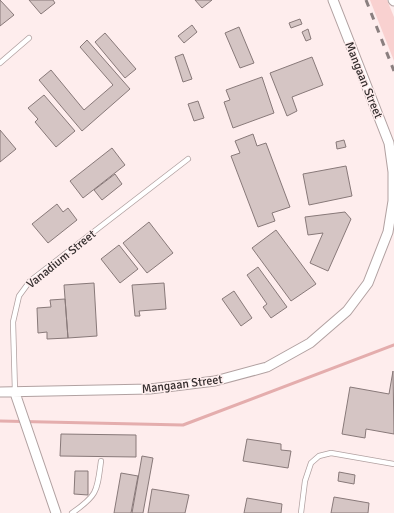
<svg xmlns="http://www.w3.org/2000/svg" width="394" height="513" viewBox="0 0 394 513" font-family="Signika,sans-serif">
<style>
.green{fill:#f9d1d0}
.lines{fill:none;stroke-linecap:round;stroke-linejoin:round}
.stream{stroke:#e4adad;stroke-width:3}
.building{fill:#d5c5c4;stroke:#887979}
.lane-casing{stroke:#b1a1a1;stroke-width:6}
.street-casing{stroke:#b1a1a1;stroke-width:11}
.lane{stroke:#fff;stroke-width:4.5}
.street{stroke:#fff;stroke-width:9}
.rail{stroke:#8a7f7f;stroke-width:3;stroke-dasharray:7 7;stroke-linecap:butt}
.labels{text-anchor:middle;stroke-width:3;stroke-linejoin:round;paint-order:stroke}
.street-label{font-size:12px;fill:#332d2d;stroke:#feeded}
</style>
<rect width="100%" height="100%" fill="#feeded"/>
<path class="green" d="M370 0H387L394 17V61Z"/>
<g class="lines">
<path class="stream" d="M0 421 183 425 394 345"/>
</g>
<path class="building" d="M0 0 14 15 0 26Z
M29 0H53L55 3 41 14Z
M195 0H212L202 8Z
M300 19 302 24 291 28 289 23Z
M192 25 197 32 184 43 178 36Z
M239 27 254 63 240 68 225 33Z
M308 29 311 39 306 41 302 32Z
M105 33 136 69 125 78 95 42Z
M87 40 130 89 82 131 39 80 51 70 84 110 113 85 80 47Z
M183 54 192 79 183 82 175 57Z
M312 57 323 85 292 97 297 111 287 116 270 73Z
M262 77 274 113 233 128 224 102 230 100 226 90Z
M44 95 75 131 56 147 35 122 38 119 28 108Z
M198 101 204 118 194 121 188 104Z
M0 130 16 149 0 162Z
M253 134 257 146 266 143 290 207 272 213 275 221 258 227 231 156 240 153 235 141Z
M344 140 346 147 337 149 336 142Z
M112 148 125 165 83 198 70 181Z
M346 166 352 196 309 205 303 174Z
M115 174 122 184 102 200 94 190Z
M57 204 63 212 68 208 77 220 48 243 32 224Z
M345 212 351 219 328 271 310 263 323 233 308 235 305 217Z
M149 222 173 253 147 273 123 243Z
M276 230 316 284 291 301 252 248Z
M119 245 138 269 120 283 101 259Z
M258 267 287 307 271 318 263 307 267 304 247 275Z
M94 283 97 336 68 338 64 285Z
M164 283 166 309 139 311 140 316H135L132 285Z
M234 291 252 318 241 326 222 299Z
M65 299 68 338 47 339V332L38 333 37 308 51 307 50 300Z
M393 371 394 434 366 429 365 438 342 434 350 387 389 394Z
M61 434 136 435V457L60 456Z
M247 439 281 444V450L291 451 288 468 243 461Z
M142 456 153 458 143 513H132Z
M75 471H88V495L74 494Z
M339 472 355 475 354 484 338 481Z
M121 473 138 476 131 513H114Z
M152 489 189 495 185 513H148Z
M334 497 369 503 368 513H331Z
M247 498 282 504 281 513H244Z"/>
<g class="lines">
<defs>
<path id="lane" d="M0 63 29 38
M15 392 13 322 19 296 30 281 188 159
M72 513C98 495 97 491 101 461
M301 513 305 481 311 463 319 456 331 453 394 464"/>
<path id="street" d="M393 0 394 1
M0 392 150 389 215 381 267 367 310 343 347 311 368 283 388 232 393 201V172L389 143 333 0
M15 393 56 513"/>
</defs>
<use href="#lane" class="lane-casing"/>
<use href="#street" class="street-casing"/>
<use href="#lane" class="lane"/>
<use href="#street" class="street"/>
<path class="rail" d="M366 0 394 71"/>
</g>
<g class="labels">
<g class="street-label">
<text transform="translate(364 80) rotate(68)" y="4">Mangaan Street</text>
<text transform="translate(61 259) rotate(-39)" y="4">Vanadium Street</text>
<text transform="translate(182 384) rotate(-7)" y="4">Mangaan Street</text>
</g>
</g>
</svg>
